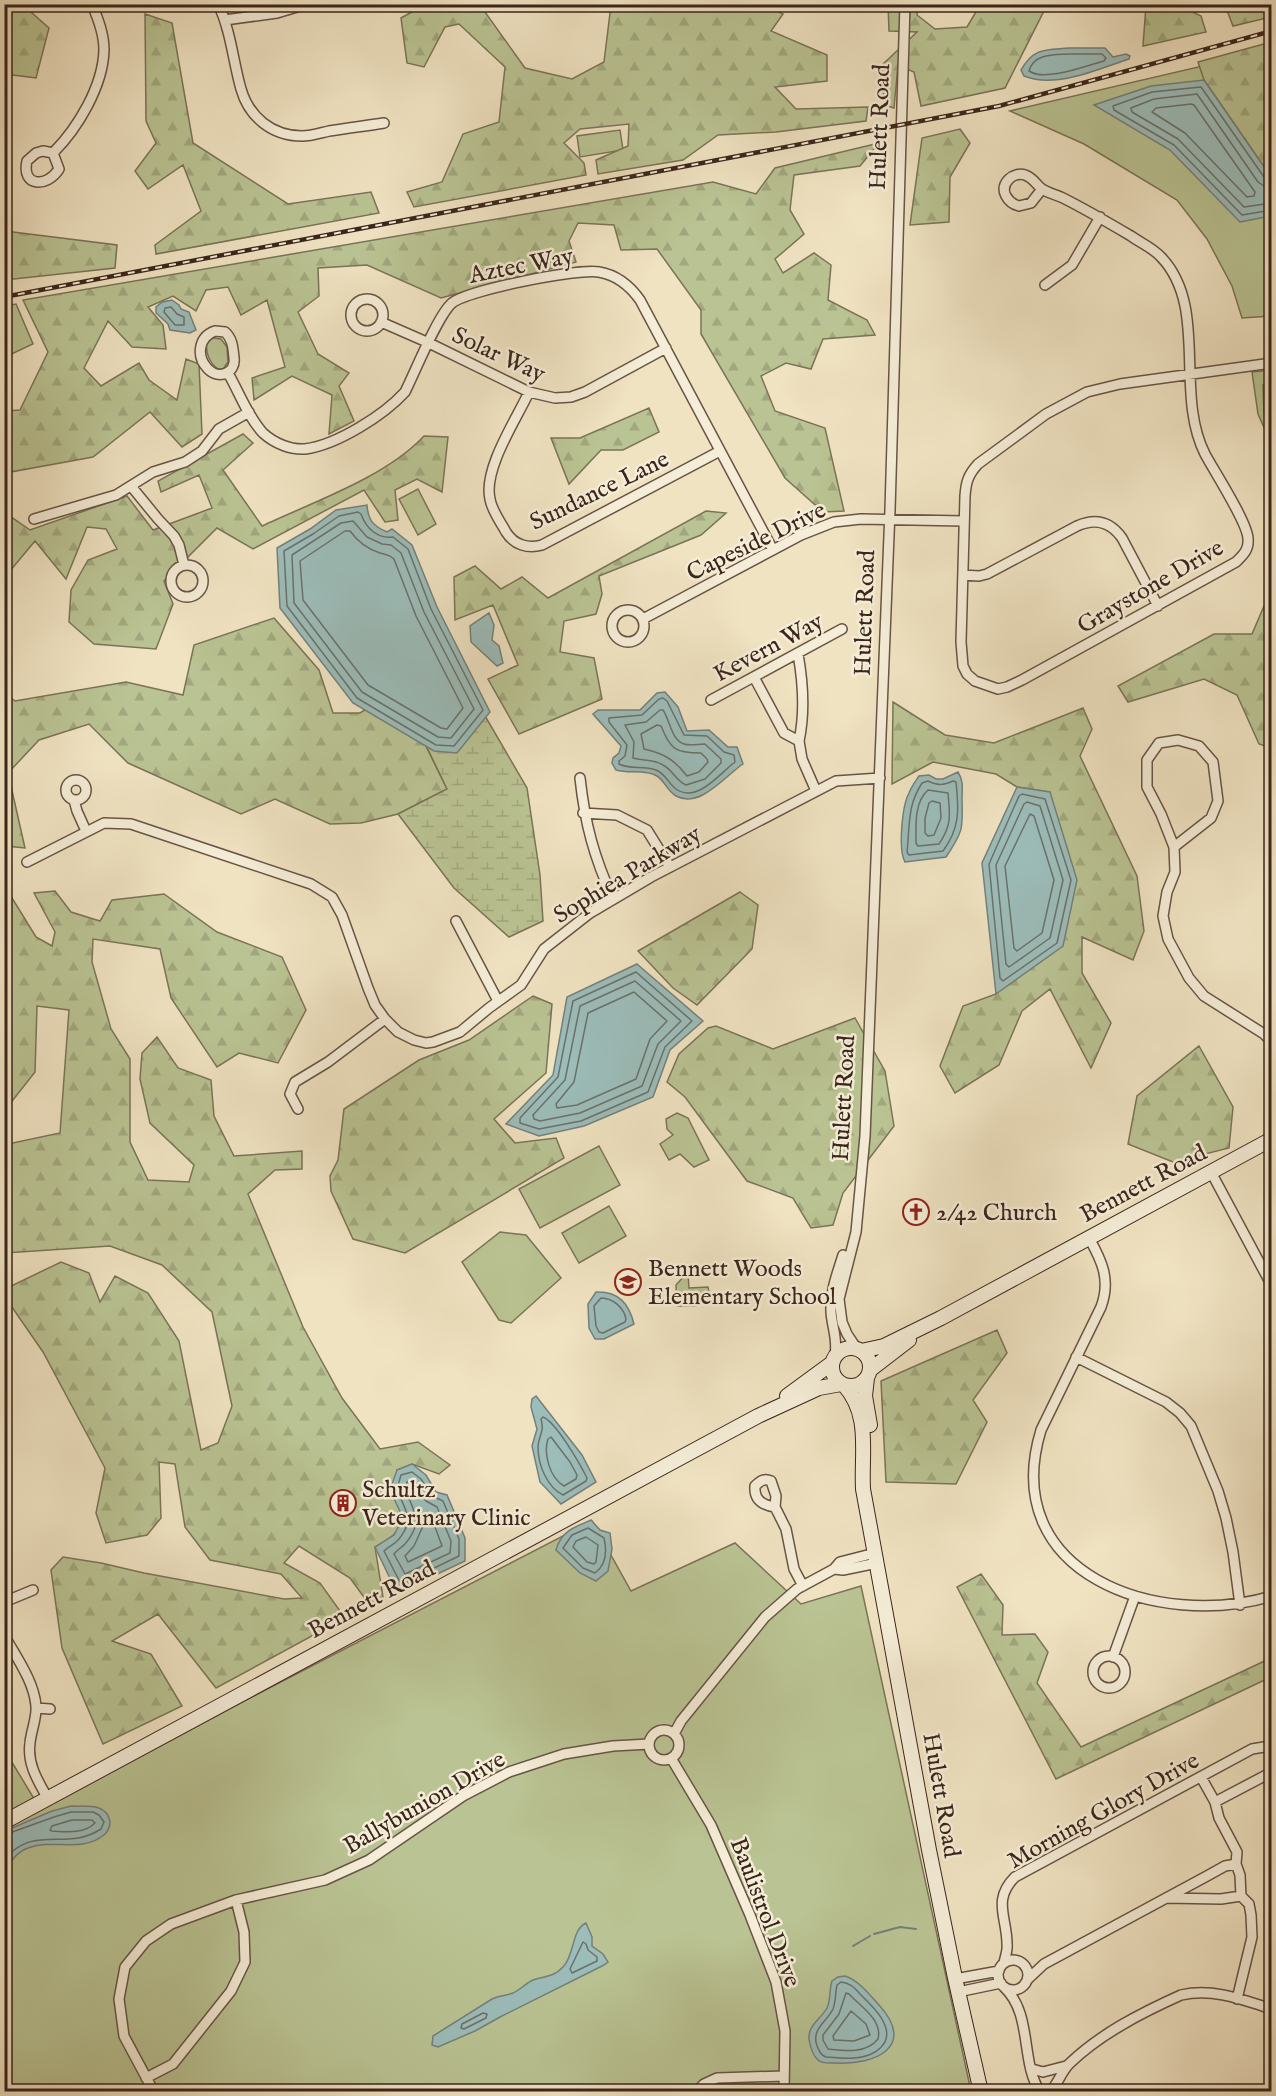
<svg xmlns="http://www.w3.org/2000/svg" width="1276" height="2096" viewBox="0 0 1276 2096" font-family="'IM FELL English',serif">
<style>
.green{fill:#bac393;stroke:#7a7458;stroke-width:1.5}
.forest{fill:url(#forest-firs);stroke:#7a7458;stroke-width:1.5}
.wetland{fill:url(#wetland-marsh);stroke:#7a7458;stroke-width:1.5}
.water{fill:#9cbdba;stroke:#75807b;stroke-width:1.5}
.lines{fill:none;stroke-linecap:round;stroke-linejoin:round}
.shore{stroke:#6b716b;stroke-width:1.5}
.stream{stroke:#75807b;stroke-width:2}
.street-casing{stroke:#685446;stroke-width:12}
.secondary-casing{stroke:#3a251c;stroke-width:16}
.street{stroke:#f5edd7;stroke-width:9}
.secondary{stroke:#f5edd7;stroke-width:14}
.rail-casing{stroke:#3a251c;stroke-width:4.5}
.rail{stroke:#f5edd7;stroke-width:2;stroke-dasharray:7;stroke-linecap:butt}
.labels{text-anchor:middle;stroke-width:5;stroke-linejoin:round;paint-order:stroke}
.street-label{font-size:24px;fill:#3a251c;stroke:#f5edd7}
.poi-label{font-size:24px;fill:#3a251c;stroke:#f5edd7;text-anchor:start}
</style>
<defs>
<pattern id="forest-firs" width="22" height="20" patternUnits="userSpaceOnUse" patternTransform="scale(1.5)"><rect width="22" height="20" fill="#bac393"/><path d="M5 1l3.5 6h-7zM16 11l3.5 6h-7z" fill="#a1a77e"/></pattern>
<pattern id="wetland-marsh" width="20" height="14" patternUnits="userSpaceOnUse" patternTransform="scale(1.5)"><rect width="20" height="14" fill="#bac393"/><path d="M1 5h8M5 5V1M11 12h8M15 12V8" fill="none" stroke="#a1a77e"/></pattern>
</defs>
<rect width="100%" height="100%" fill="#f0e3c2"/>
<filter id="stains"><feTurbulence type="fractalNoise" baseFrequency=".00333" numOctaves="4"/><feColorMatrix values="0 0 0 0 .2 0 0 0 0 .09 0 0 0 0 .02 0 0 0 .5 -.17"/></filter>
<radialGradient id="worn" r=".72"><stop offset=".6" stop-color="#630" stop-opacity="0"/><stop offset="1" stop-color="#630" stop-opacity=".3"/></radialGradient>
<path class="green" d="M1258 53 1271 80V316L1242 318 1232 286 1207 239 1177 200 1084 144 1010 111Z
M620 130 623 150 580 157 577 136Z
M16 304 33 344 5 357V306Z
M213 338 221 339 227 347 228 362 223 369H218C210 364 205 352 207 343Z
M1271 370V443L1258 414 1252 372Z
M418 489 436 524 418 535 399 499Z
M677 1113 688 1118 709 1160 694 1167 680 1154 669 1160 660 1144 673 1135 667 1129 666 1119Z
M599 1146 620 1185 540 1228 519 1189Z
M609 1206 626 1236 579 1263 562 1233Z
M500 1232 526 1235 561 1278 511 1323 499 1320 462 1262Z
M686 1274H688L689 1288 708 1287 709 1293 696 1306H677L676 1285Z
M592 1521 631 1591 735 1543 801 1604 861 1586 971 2091H5L4 1749 39 1807Z"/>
<path class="forest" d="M5 4 23 5 49 28 36 78 5 74Z
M424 5H480L525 68 572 79 604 62 611 5H765L783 14 771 31 827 55V81L775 87 796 109 868 107 866 121 776 132 718 135 683 160 598 174 596 160 628 146 629 124 580 129 564 143 584 163 586 175 414 207 407 192 442 182 463 134 499 122 505 67 459 24 445 27 424 67 407 63 401 18Z
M888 5H918L917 15 935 29 967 27 980 5H1047L1005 88 921 106 914 72 898 65 894 108 884 105 882 65 917 32 889 31Z
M1146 5H1178L1201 16 1206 32 1143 46Z
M1225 5H1271V17L1233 26Z
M145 14 172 23 193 143 288 204 371 192 379 213 156 254 155 245 201 211 183 165 148 189 135 171 156 143 146 121Z
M1271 42H1272L1271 177 1204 80 1198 62Z
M960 129 970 143 950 177 949 222 910 225 922 138Z
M879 143 860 166 794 175 790 210 804 234 775 259 783 273 814 253 831 265 828 300 867 320 875 335 823 339 811 369 786 363 761 376 775 411 825 428 844 511 823 512 785 478 701 334V310L657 249 621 250 614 225 578 223 569 241 576 262 441 298 367 265 318 268 319 296 298 312 318 354 349 373 339 386 354 421 329 434 332 395 292 376 254 400 252 378 285 367 267 300 241 315 228 287 206 290 196 311 173 296 148 307 163 325 166 349 132 347 108 321 84 368 101 386 139 363 149 380 177 400 186 359 199 364 202 434 182 447 150 412 93 457 11 472 10 516 30 530 127 496 153 530 212 508 199 475 161 492 158 481 243 434 253 443 223 470 262 526C313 502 386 477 424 436L448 437 442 492 417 479 395 490 398 520 385 522 364 490 253 549 217 528 164 581 173 604 156 649 94 644 69 622 71 590 88 560 117 549 106 529 87 527 66 579 35 541 5 577V411L20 410 48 352 23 300 713 182 756 194 775 168Z
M5 231 117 245 115 268 5 280Z
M1263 385 1271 387V453L1264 412Z
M649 408 659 432 623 450H601L569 484 551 438H580Z
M706 511 726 513 701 535 599 576 602 594 596 614 564 621 560 652 594 658 602 699 519 734 488 679 518 665 493 605 455 620 454 577 475 566 501 589 522 577 548 598Z
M1271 601V748L1259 744 1237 695 1204 679 1128 702 1118 686 1214 634H1252L1264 606Z
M274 618 319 670 333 713H360L398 689 447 789 398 814 361 823 330 824 275 799 241 814 128 763 89 724 39 740 8 773 25 848 5 846 4 692 15 701 126 682 183 695 194 645Z
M893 702 945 735 994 743 1083 708 1092 729 1080 756 1137 876 1144 931 1133 960 1082 937V973L1111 1023 1091 1068 1050 989 1022 1011 999 1065 955 1093 940 1066 963 1006 996 994 1050 792 1017 787 996 774 933 762 892 784Z
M4 885 36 937 52 946 55 932 34 893 55 891 71 912 100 921 112 900 164 894 217 932 282 957 306 1010 278 1063 239 1053 217 1067 171 998 160 949 93 939 92 962 111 1029 130 1059V1142L148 1180 189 1182 194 1165 150 1123 140 1079 142 1053 157 1037 178 1068 211 1080 214 1116 234 1156 302 1151V1169L275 1170 248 1194 303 1327 342 1398 380 1449 418 1442 450 1465 439 1474 412 1464 397 1470C401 1505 414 1530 375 1547L383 1597 369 1604 350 1578 299 1546 284 1563 320 1583 345 1618 216 1688 158 1614 112 1641 151 1654 182 1706 103 1744 62 1648 51 1570 63 1557 101 1563 144 1573 284 1599 302 1598 281 1574 210 1560 185 1527 175 1464 159 1462 161 1518 147 1535 106 1543 96 1513 105 1468 43 1352 5 1297V1289L61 1262 89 1273 100 1302 115 1276 148 1293 179 1341 201 1450 218 1443 232 1406 212 1312 162 1265 110 1246 5 1253V1143L8 1144 60 1133 69 1010 37 1006 35 1072 5 1110Z
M740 892 758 905 752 949 697 1005 673 988 638 951Z
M533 996 552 1004 546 1073 494 1119 515 1143 556 1138 564 1158 405 1253 353 1239 331 1191 330 1176 338 1160 344 1109 419 1060 469 1040Z
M855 1018 885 1071 894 1126 843 1193 833 1225 811 1228 793 1198 747 1181 685 1097 667 1082 679 1054 708 1028 716 1026 773 1049Z
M1199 1046 1233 1107 1229 1148 1173 1162 1128 1144 1137 1096Z
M997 1330 1007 1353 973 1400 987 1422 956 1484 886 1482 881 1381Z
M981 1574 1003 1605 1002 1635 1035 1634 1048 1652 1037 1683 1081 1747 1271 1658V1677L1056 1779 957 1587Z"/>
<path class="wetland" d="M481 709 527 788 540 875 543 921 509 937 454 888 398 814 447 789 423 739Z"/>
<path class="water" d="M1069 48H1105L1113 57 1126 54 1130 56 1129 59C1098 69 1056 89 1024 76L1021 70C1034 47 1046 50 1069 48Z
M1204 80 1271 177V216L1240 222 1170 150 1094 105 1151 86Z
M172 300 179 305 181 309 189 312 196 330 190 333 170 330 168 324 156 313V307L162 302Z
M367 505C368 520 373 526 387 532L392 529 412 545 437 607 490 712 457 753 434 751 353 703 280 608 277 548 310 529 336 510Z
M489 613 494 625 492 640 499 646 503 663 497 666 471 642 470 626Z
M665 692 678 707 687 731 709 730 728 747H737L743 764C725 776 700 809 676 796 667 791 665 781 657 776 645 769 629 774 616 770L612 763 613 758 619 753 621 746 593 714 598 710H640L657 693Z
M958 772C964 782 962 788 962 799 963 829 963 832 946 857L905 862C898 850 902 806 909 793 911 787 915 782 919 776L929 775 936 779H943Z
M1017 787 1050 792 1077 880 1063 946 996 994 982 863Z
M637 964 703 1021 670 1050 653 1097 584 1126 539 1136 506 1124 553 1075 567 997Z
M596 1292C619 1291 629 1304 634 1324L604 1339H595L589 1328 588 1304Z
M536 1396 582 1455 596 1482 561 1504 540 1482 532 1446 537 1429 531 1407 532 1399Z
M412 1464 426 1475 436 1492 447 1495 465 1538V1561L397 1593 375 1547 394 1535 403 1518 390 1490 397 1470Z
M591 1520 600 1530 610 1533 612 1549 608 1571 596 1581 580 1573 556 1550C561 1531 575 1527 591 1520Z
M71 1806C85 1807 107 1802 110 1822 110 1826 108 1831 105 1834 82 1854 53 1838 28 1848 17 1852 11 1861 5 1870V1831L52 1811Z
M586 1923 592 1937V1946L603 1954 608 1962 604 1965 500 2017 475 2031 438 2047 432 2045 433 2036 492 1999C500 1995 506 1996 513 1993 520 1990 526 1983 533 1980 545 1976 554 1977 563 1967 575 1955 571 1930 586 1923Z
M845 1976C858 1980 869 1994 879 2005 917 2047 875 2065 836 2063 830 2063 822 2064 818 2060 813 2056 810 2045 809 2039 808 2025 821 2019 827 2008 831 1999 829 1990 832 1981L838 1977Z"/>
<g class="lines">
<path class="shore" d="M1070 54H1102L1106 58 1104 61C1085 66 1046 82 1029 71 1034 53 1054 55 1070 54Z
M1191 104 1194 105 1255 192 1254 196 1247 197 1185 133 1152 112 1156 108Z
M1272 180 1264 177 1201 87 1152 92 1113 106 1114 110 1174 145 1242 215 1272 210
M1272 188 1264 186 1258 182 1197 94 1154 99 1131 108 1132 112 1178 139 1244 207 1272 203
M171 307 177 314 184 317V325H175L164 312 165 308Z
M358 512 361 514C366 528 377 539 393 537L408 549 431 609 483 710 454 746 436 745 357 698 287 606 284 551 313 534 339 516Z
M353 521 367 537 382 544 391 545 401 553 424 612 474 709 451 738 438 737 362 692 294 603 292 555 341 523Z
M345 531H350C358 542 367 549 380 553 386 555 389 554 394 559L416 616 463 708 447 729 441 728 368 685 303 600 300 561Z
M659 699 663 698 667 701 684 735 707 736 724 752 734 755 735 762C720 773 697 804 676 789 668 783 666 774 656 770 644 765 630 770 619 764V761L625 756 627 745 609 722V718L642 715Z
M660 710H663C670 720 671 740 684 744 690 746 698 744 705 744L721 759V763L705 779 686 785C676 781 673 770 663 765 654 759 643 761 633 758L634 742 625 725 646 722Z
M657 725 661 726C671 749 674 753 701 753L707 759 708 762 699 772 687 776C675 760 663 753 644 749L641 734Z
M928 781C938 786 944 785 953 781L956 782C959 810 960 828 943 851L909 855 907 852C910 825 907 806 922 783Z
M928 790 948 793C950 815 952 825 939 844L918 846 916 843C916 826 914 802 928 790Z
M1022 794 1045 799 1071 880 1057 943 1003 981 1000 978 989 864 1019 796Z
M932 801 940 803 941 818 934 835 928 836 925 833V818L929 803Z
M1027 802 1040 806 1063 880 1050 938 1009 967 1006 964 996 865 1024 804Z
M1030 814 1034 816 1054 880 1042 933 1017 951 1014 948 1005 866Z
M636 972 692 1021 665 1047 648 1092 581 1121 539 1129 520 1123V1118L558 1077 573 1001Z
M635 981 681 1021 658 1044 642 1086 580 1113 540 1121 534 1119 533 1115 565 1080 580 1006Z
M634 992 667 1021 650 1039 636 1079 577 1105 557 1108 556 1104 574 1082 588 1013Z
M601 1298C613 1298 624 1308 626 1319L625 1322 603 1333 599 1332 596 1326 594 1306Z
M543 1417C556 1422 580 1464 587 1478L586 1481 563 1495C547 1487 538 1465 538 1447 538 1436 545 1433 541 1419Z
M551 1437 570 1462 577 1475 576 1479 564 1486C550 1478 543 1454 548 1439Z
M412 1472 421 1479 432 1496 443 1501 459 1539V1556L401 1584 384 1551C388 1547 395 1544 399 1539 416 1518 404 1510 397 1489L401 1475Z
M411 1480 426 1501 437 1507 451 1541 450 1553 405 1574 394 1554C397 1550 401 1548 405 1544 424 1522 414 1512 405 1489L407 1482Z
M428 1515 431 1516 442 1546 408 1562 405 1556 414 1546Z
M588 1528 604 1538C607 1551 606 1565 595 1573L583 1568 563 1548 572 1535Z
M586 1537 598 1545 596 1562 594 1564 587 1562 573 1547 576 1541Z
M72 1820H92L95 1823C84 1834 67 1832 52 1831L50 1830 52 1826Z
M4 1835 54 1817 71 1812H93L99 1815 104 1822 101 1829C66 1852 34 1823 4 1860
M583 1942 586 1944 588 1950 597 1957V1961L572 1973 570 1969Z
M841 1982C852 1983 856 1990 863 1997 871 2005 880 2013 884 2023 894 2044 874 2057 854 2058 845 2059 835 2057 826 2057 820 2054 820 2052 817 2046 811 2029 826 2023 833 2009 836 2001 835 1994 837 1985Z
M846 1993 849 1994C860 2006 883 2020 878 2039 866 2054 845 2051 828 2049L823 2040V2035L839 2014Z
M851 2011 866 2024 870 2035 854 2041 834 2040 833 2036Z
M483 2013 487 2014 486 2018 464 2029 461 2028 462 2024Z"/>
<path class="stream" d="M874 1934 900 1927 916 1929
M853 1946 870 1936"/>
<defs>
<path id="street" d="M218 4C231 31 233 61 241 89 249 117 272 136 302 136 311 136 320 133 329 131 347 128 365 126 384 123
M225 20 277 13 307 4
M43 151 53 153 59 169C47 188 21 187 27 161L36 153Z
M53 153C78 128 103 86 104 50 104 34 98 19 92 4
M1042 189 1031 203 1019 206C1008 203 998 190 1009 179 1013 175 1020 173 1025 175 1034 178 1036 185 1042 189 1048 193 1057 195 1063 198 1087 210 1109 223 1131 236 1141 243 1153 248 1161 257 1209 307 1174 393 1205 454 1214 471 1248 523 1248 539 1249 550 1243 555 1236 562L1022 680 1007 687 998 689 975 681 967 674 963 666 961 642 965 496C966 482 968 475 978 464L1046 414 1087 392 1120 384 1272 363
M1045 285 1072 265 1100 217
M351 315a16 16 0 1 1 32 0a16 16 0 1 1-32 0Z
M381 322 429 343 529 392 555 398 571 397 585 392 666 348
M215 331 225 332C233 339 233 349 234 358 236 373 219 380 208 369 196 357 198 337 215 331Z
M228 373C239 392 248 417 263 433 274 443 290 450 305 449 337 445 384 415 405 392 415 372 438 315 452 303 468 290 579 268 599 272 617 275 630 286 640 300L773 550
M529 392C516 420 483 469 490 499 492 511 500 521 506 532 514 545 528 549 542 545L720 451
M131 486 158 519 174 536 179 545 184 565
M34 519 116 495 153 472 185 462 202 451 219 429 249 412
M171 581a16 16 0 1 1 32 0a16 16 0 1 1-32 0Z
M963 575 979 576 987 574 1077 526C1095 518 1110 521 1122 538L1158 606
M612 626a16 16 0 1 1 32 0a16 16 0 1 1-32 0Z
M643 619 801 535 834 522 861 519 964 521
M798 654C803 682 805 713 799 741
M754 677 784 733 799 741 802 759 816 791
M711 700 842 629
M580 778C585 824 594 857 613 899
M66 790a10 10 0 1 1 20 0a10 10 0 1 1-20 0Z
M74 800 77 811 86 831
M583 813 617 815 647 830 670 867
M1174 847 1211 818 1218 801 1213 762 1199 746 1178 740 1159 743 1147 760V787L1161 814 1174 847 1175 872 1167 892 1163 916 1168 939 1189 978 1204 996 1264 1034 1272 1042
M27 862 104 823 131 824 311 884 332 897 342 915 368 988 375 1005 385 1019 398 1032 414 1040 426 1043 433 1042 460 1032 489 1008 521 985 544 949 590 913 651 877 836 781 880 778
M456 921 498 1001
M298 1109 290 1094 295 1082 328 1062 385 1019
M1211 1172 1272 1286
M1089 1238C1102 1261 1111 1280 1101 1307L1041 1430C997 1575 1159 1630 1272 1596
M857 1349 847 1334 842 1322 839 1299 856 1232 865 1136 890 510 905 4
M835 1355C838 1340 832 1327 831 1312 830 1292 837 1274 843 1255
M1076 1357 1166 1402 1180 1413 1191 1426 1218 1491 1226 1518 1233 1552 1240 1605
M775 1507C762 1505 754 1500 755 1486 760 1481 764 1478 771 1481L776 1496 775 1507 786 1529 794 1569 803 1586
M875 1553 840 1562 834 1569 843 1570 877 1563
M4 1602 33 1590
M4 1635C16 1657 34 1681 36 1706 37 1718 31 1731 30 1743 27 1764 38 1781 48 1799
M1093 1672a16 16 0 1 1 32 0a16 16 0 1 1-32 0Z
M1113 1657 1135 1596
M36 1708 50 1709
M649 1745a15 15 0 1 1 30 0a15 15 0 1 1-30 0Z
M674 1734 681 1721 765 1617 797 1589 834 1569
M671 1758 711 1825 750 1915 776 1982 785 2031 784 2092
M1201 1777 1215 1802 1219 1818 1237 1852 1236 1864 1240 1875 1241 1896 1249 1904 1251 1915 1252 1937 1237 1999
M1215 1802 1272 1772
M1166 1898 1221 1899 1241 1896
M998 1975a15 15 0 1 1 30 0a15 15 0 1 1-30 0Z
M1004 1963C1005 1957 1008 1950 1007 1944 1007 1917 992 1900 1015 1877L1252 1749 1264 1747 1272 1750
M955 1979 999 1971
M1027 1980 1044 1964 1207 1876 1225 1866 1236 1864
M1004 1987C1033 2014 1020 2061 1040 2092
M958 1992 1001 1983
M1032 2069 1043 2072 1066 2066
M146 2078 173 2064 231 1991 245 1962 244 1932 236 1900
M154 2092 124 2036 119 1999 125 1967 146 1941 171 1924 236 1900 325 1880 369 1860 463 1796 509 1772 564 1754 613 1746 649 1744
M696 2092 704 2084 717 2078 784 2076
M1050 2092C1058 2084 1061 2072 1069 2064 1100 2034 1141 2013 1181 1995 1213 1988 1241 1999 1272 2009"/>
<path id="secondary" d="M832 1367a19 19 0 1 1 38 0a19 19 0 1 1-38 0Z
M861 1351 884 1346 941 1318 1272 1139
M870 1370 909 1340
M867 1378 865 1396 870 1425
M844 1385C871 1415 861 1452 863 1489L929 1850 955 1978 981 2092
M787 1396 832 1363
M4 1822 758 1416 819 1388 841 1384"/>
</defs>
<use href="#street" class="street-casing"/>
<use href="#secondary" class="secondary-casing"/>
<use href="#street" class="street"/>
<use href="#secondary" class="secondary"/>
<defs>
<path id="rail" d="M4 297 999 106 1272 31"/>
</defs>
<use href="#rail" class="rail-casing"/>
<use href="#rail" class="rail"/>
</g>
<defs>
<symbol id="church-ring" viewBox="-11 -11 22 22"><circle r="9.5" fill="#f5edd7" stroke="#8f2418" stroke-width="1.5"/><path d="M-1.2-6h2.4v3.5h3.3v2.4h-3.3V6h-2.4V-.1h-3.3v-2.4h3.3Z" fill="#8f2418"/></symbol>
<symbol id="school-ring" viewBox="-11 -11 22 22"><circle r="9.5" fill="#f5edd7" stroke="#8f2418" stroke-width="1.5"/><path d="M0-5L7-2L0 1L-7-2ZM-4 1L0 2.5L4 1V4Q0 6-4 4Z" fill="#8f2418"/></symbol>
<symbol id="building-ring" viewBox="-11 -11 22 22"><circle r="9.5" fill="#f5edd7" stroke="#8f2418" stroke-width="1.5"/><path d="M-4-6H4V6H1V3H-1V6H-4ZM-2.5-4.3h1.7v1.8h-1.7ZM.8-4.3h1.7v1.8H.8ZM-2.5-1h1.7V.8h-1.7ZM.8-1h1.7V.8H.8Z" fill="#8f2418"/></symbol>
</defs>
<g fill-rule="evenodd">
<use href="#church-ring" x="901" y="1197" width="30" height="30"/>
<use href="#school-ring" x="613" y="1267" width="30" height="30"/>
<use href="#building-ring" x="328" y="1488" width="30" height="30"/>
</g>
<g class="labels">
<g class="street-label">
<text transform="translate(879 127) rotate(-88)" y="8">Hulett Road</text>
<text transform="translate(521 265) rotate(-11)" y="8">Aztec Way</text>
<text transform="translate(499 354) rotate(25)" y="8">Solar Way</text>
<text transform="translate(599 490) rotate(-26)" y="8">Sundance Lane</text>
<text transform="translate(756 541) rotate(-26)" y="8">Capeside Drive</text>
<text transform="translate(1150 586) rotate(-30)" y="8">Graystone Drive</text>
<text transform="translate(864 613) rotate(-88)" y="8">Hulett Road</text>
<text transform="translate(768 647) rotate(-28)" y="8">Kevern Way</text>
<text transform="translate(627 874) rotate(-31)" y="8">Sophiea Parkway</text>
<text transform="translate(843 1098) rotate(-87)" y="8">Hulett Road</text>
<text transform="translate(1143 1183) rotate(-28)" y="8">Bennett Road</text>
<text transform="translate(371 1599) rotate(-28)" y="8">Bennett Road</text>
<text transform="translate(942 1795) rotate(80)" y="8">Hulett Road</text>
<text transform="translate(424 1802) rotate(-30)" y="8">Ballybunion Drive</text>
<text transform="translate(1103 1810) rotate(-29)" y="8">Morning Glory Drive</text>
<text transform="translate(766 1912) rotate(69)" y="8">Baulistrol Drive</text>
</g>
<g class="poi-label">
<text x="936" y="1220">2/42 Church</text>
<text x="648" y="1276">Bennett Woods<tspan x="648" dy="28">Elementary School</tspan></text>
<text x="362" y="1497">Schultz<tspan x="362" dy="28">Veterinary Clinic</tspan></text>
</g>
</g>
<rect width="1276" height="2096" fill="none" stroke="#f0e3c2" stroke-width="24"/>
<rect x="6" y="6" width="1264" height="2084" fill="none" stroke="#3a251c" stroke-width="3"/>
<rect x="12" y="12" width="1252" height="2072" fill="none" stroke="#3a251c" stroke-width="1.5"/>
<rect width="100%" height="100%" filter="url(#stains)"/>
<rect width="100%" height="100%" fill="url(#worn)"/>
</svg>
